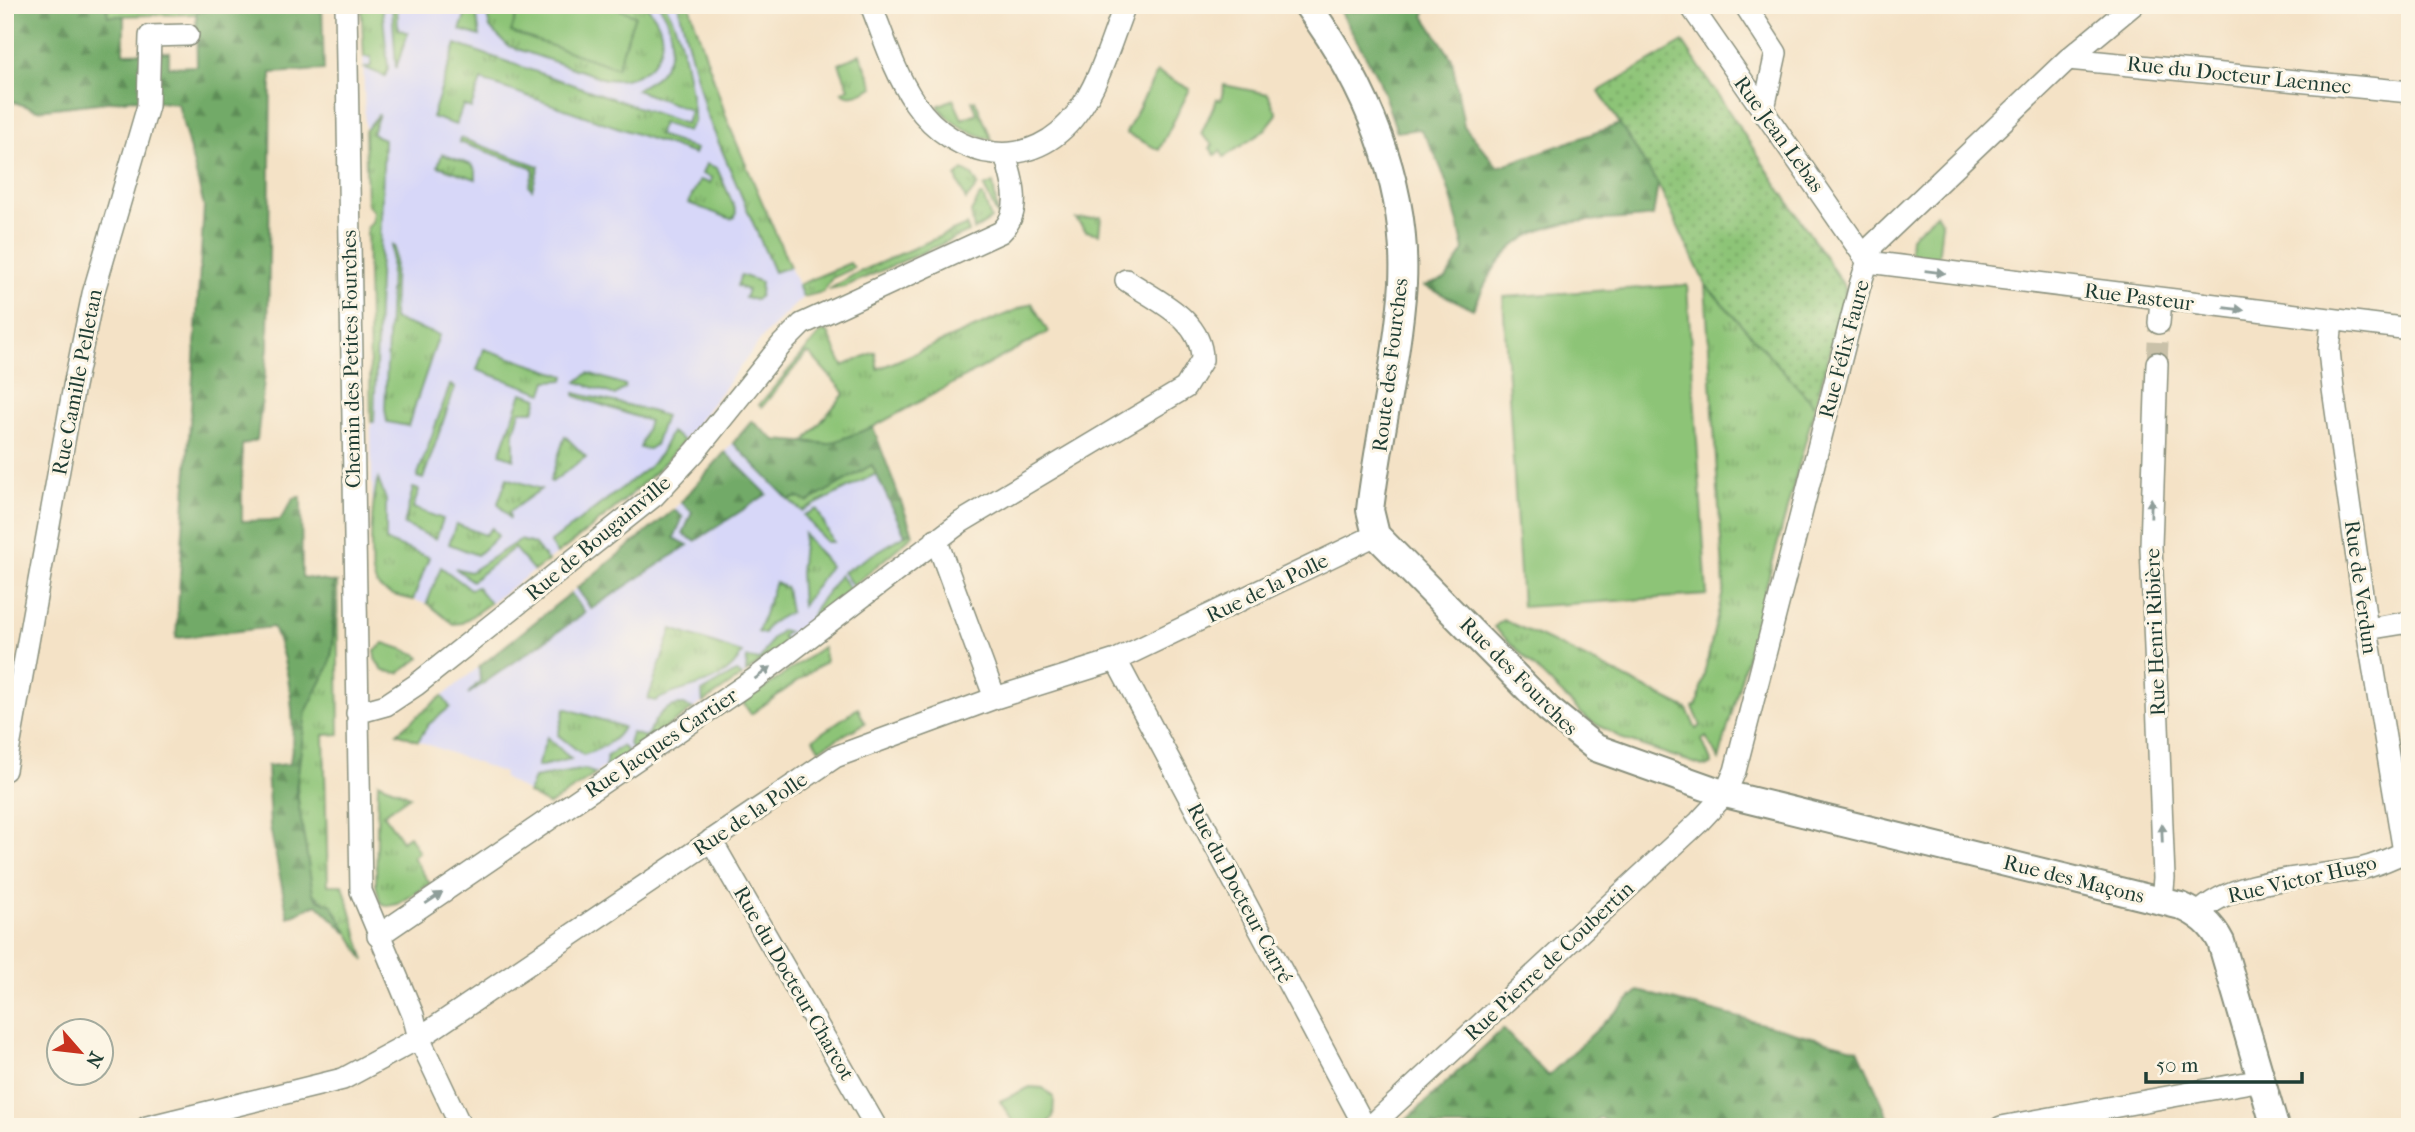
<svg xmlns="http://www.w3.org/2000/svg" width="2415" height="1132" viewBox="0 0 2415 1132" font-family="'IM FELL French Canon',serif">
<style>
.built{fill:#d7d7f8}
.grass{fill:url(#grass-tufts);stroke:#568056;stroke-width:2}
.forest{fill:url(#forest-firs);stroke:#48744e;stroke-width:2}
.park{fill:#8dc477;stroke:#568056;stroke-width:2}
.garden{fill:url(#garden-dots);stroke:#568056;stroke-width:2}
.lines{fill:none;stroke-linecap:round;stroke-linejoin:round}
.minor-tunnel{stroke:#c9c1a9;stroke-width:21;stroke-dasharray:21 10;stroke-linecap:butt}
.minor-casing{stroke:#8a907d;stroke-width:24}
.major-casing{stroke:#8a907d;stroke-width:30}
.minor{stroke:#fff;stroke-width:21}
.major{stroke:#fff;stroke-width:26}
.oneway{fill:#8f9e9a}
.labels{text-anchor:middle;stroke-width:6;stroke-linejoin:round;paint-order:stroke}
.street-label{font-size:21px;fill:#1f3d34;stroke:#fcf5e5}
</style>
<defs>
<pattern id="grass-tufts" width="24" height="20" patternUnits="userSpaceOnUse" patternTransform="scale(1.75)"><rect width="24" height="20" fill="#8dc477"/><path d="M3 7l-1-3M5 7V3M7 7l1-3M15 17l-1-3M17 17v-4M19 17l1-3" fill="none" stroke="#73a062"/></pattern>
<pattern id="forest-firs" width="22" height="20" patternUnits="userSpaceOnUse" patternTransform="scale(1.75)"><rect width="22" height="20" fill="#72aa68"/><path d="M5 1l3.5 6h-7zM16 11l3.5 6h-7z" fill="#5d8c56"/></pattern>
<pattern id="garden-dots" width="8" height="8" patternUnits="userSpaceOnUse" patternTransform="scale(1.75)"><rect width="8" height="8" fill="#8dc477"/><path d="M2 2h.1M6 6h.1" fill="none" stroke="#73a062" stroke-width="1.8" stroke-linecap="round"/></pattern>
</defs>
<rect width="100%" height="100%" fill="#fcf5e5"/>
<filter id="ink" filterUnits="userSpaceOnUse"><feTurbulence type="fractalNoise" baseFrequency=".0143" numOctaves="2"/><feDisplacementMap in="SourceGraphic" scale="14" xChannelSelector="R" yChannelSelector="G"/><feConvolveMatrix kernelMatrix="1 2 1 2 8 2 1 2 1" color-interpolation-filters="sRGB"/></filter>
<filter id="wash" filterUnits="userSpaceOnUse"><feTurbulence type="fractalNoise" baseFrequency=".00686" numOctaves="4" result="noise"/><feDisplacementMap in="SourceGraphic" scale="28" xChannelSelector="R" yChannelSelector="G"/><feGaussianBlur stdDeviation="1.57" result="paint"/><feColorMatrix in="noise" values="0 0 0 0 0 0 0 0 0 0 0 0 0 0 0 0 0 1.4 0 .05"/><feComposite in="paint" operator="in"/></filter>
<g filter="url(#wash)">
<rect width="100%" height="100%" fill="#f4e2c6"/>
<path class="built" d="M362 5H689L729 125 803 297 767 332 666 463 627 500 534 571 462 623 453 624 430 605 383 591 374 579 367 228 372 222 373 211 367 204Z
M752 421 775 440 828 444 873 427 913 535 742 676 549 804 503 778 504 773 397 733 676 508Z"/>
<path class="grass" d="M361 5H382L388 69 385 76 365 68 371 66V57H364Z
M392 5H397L398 29 408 33 396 68Z
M469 5H475L480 36 460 30Z
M485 5H645C682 40 652 86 605 79L508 46 490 28Z
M659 5H665C683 32 691 89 694 121L687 131 662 123 658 135 696 149 694 154 481 80 471 108 463 105 456 125 432 117 456 44 686 124 690 110 636 90C643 84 653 81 659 74 676 54 674 25 659 5Z
M678 5H689L729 125 790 267 774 272 706 113Z
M860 54 874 87C863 92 852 100 842 92L849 88 839 64Z
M953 99 962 119 977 113 972 101 975 100 992 140C969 132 953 126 938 106Z
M379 114 372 134 384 139 374 422H371L367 228 372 222 373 211 367 204 365 131Z
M460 138 539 166 532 189 529 186 534 171 531 167 459 142Z
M442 154 472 165 476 171V179L438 166Z
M706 164 717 168 736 211 735 217 731 219 688 203 700 180 710 183 712 178 702 174Z
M963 170 972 175 978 185 966 200 956 177Z
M993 183 998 217 984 187Z
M980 196H983L991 219 974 230 971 212Z
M1101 217 1099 234 1086 231 1076 219Z
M966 225 969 232 844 287 828 290 857 273Z
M392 244 395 248 393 319 439 335 408 426 387 422 385 409Z
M850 263 854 268 832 278 823 292 803 297 798 285Z
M741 275 761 282 760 296 756 300 745 298 748 290 737 286Z
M1705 284 1815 406 1719 760 1706 737 1702 740 1712 764 1706 767 1625 740 1588 720 1494 627 1503 620C1566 646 1626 679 1687 709L1696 729 1701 726 1693 707 1697 705 1700 692 1724 587Z
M1032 303 1048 332 873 427 829 444 805 441 845 393 810 354H806L762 407 759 405 822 331 828 333 843 366 875 352 878 369Z
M484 349 565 376 564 380 547 381 543 393 477 370Z
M588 373 625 385V388L615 395 577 382Z
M450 385 455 387 423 479 417 477Z
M522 393 538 398 534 411H520L514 433V459L500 454Z
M575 393C606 401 635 405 665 416L655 445 649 449 640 448 649 421 575 396Z
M671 432 684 441C646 485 603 519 557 554L550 543 648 468 660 454Z
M565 436 586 457 552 482 550 481Z
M872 465 876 474 802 511 789 500 797 497 808 502Z
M507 478 541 489 509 512 510 519 498 503Z
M378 479 386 500V541L429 557 413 600C403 597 385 595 378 586 366 572 372 497 378 479Z
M413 488 419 490 413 508 443 519 436 539 404 525Z
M817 509 833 542H826L804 515Z
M456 524 485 535 492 528 498 536 477 555 449 544Z
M912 531 913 535 853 586 843 572Z
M804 534 830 566 802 606 800 573Z
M520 540 534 544 548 561 534 571 514 548 472 581 455 568 470 572Z
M441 567 470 589 477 587 490 603 462 623 453 624 427 603Z
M840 575 850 589 808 624 816 607Z
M775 582 786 588 790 612 769 624 764 634 758 632Z
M337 583 339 734 324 735 328 885H343L365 961 336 912 313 893C303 834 287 772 305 712 311 696 324 681 329 664 337 639 335 611 334 584Z
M672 629 742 653C725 688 684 684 655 701L648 699Z
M782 630 788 632 782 636 786 642 746 673 747 658 760 660 772 639Z
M384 643 417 654 420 658 399 673 383 671 375 659V651Z
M823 647 826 661 751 714 743 703Z
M736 672 742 676 703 703 702 692Z
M442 696 450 707 428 725 418 741 397 733Z
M684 705 693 709 633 750 629 744 632 733 646 737C655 720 662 704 684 705Z
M565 708 623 727C617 741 597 751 583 755L558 735Z
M858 708 865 723 819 749 813 739Z
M547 737 571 759 537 767Z
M622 746 629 753 605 769 607 756Z
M585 769 596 774 549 805 528 793 534 778Z
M378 782 410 796 384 814 402 841 409 836 419 852 413 857 430 884 398 904 387 906 380 902 376 885Z"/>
<path class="forest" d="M5 5H106L108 16H124V53L169 52V67L197 66 196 5H322L324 70 271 73 268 348 257 440 242 445V521L280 520 294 498 301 497 302 577 337 583 334 585 333 644 329 666 306 712 296 789 313 893 317 899 332 905 347 933 317 904 288 917 270 827 267 766 290 764C297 721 290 667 273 627L176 638 204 206 178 104 133 99 37 110 5 99Z
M1337 5H1426L1424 16 1452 59 1464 126 1498 167 1620 124 1658 184 1653 216C1594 225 1540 210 1499 262 1488 275 1481 294 1473 309L1424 286 1446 279 1464 250C1455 209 1444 162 1420 129L1397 132 1379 80Z
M752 421 775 440 828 444 873 427 912 531 905 535 872 465 808 502 797 497 789 500 733 443Z
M725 452 767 494 695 541 683 534 692 512 681 502Z
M674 510 683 517 674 538 688 545 591 609 577 588Z
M571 593 585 613 468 694 480 681 479 667Z
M1638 991 1858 1049 1893 1127H1619L1600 1118 1590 1127H1399L1503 1029 1548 1076Z"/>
<path class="park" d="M520 5H608L635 15 617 68 511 32Z
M1157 72 1190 89 1159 150 1126 133Z
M1224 85 1268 94 1277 114 1264 131 1224 157 1220 151 1215 155 1210 148 1213 145 1201 134 1217 99 1221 100Z
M1936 214 1942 222 1938 261 1918 258 1910 251 1911 237Z
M1687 285 1707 595 1522 607 1503 297Z
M1030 1087 1043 1088 1054 1098 1053 1117 1045 1127H1016L1000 1101Z"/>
<path class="garden" d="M106 5H196L197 14 108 16Z
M1683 42 1846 289 1815 406 1705 284 1658 184 1599 91Z"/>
</g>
<g filter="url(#ink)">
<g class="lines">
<path class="minor-tunnel" d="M2157 363 2159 323"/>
<defs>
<path id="minor" d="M346 5 361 891 413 1015 419 1038 461 1127
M871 5C884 38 895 74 915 103 955 162 1033 174 1077 113 1100 83 1111 40 1125 5
M1690 5 1868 262
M1745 5 1776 53 1763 113
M2068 59 2410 92
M1868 262 2410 329
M2332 321 2329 350 2333 389 2367 629 2404 852
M2159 323 2161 300
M2157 363 2151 546 2164 878 2162 901
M936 539 995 698
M2367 629 2410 622
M1116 660 1365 1127
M357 713 386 705 416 685 654 496 695 452 782 344 802 324 1001 232C1023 211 1013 181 1005 155
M5 770 74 386 93 294 148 106 150 36 188 35
M711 840 876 1127
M2198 914C2233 877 2315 878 2364 868 2380 864 2395 856 2410 850
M378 936 753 680 961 522 1185 388 1202 360C1203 319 1155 300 1126 280
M147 1127 343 1079 419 1038 835 757 995 698 1116 660 1376 535
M1370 1127 1699 822 1725 794 1735 771 1860 285 1873 245 2068 59 2133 5
M2001 1127 2262 1080"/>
<path id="major" d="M1307 5C1365 83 1408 183 1403 283 1398 359 1379 434 1370 510L1376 535 1548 709 1596 748 1725 794 2181 906C2199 914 2212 924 2221 942L2275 1127"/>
</defs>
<use href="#minor" class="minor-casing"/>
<use href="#major" class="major-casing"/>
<use href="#minor" class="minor"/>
<use href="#major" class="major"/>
</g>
<defs><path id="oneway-solid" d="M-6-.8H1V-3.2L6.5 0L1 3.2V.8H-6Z" transform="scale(1.75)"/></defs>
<g class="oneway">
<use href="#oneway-solid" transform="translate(1935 272) rotate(7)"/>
<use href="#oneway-solid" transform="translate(2234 309) rotate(7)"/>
<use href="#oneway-solid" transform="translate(2151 508) rotate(-89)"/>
<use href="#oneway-solid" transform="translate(763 673) rotate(-36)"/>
<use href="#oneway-solid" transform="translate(2162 833) rotate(-92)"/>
<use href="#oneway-solid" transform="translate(434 898) rotate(-34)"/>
</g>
</g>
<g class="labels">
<g class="street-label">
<text transform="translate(2239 75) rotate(6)" y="7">Rue du Docteur Laennec</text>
<text transform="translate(1779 134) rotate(54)" y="7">Rue Jean Lebas</text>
<text transform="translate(2139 297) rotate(7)" y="7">Rue Pasteur</text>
<text transform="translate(1844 349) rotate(-75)" y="7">Rue Félix Faure</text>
<text transform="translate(351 359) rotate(-91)" y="7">Chemin des Petites Fourches</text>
<text transform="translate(1390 365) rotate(-83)" y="7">Route des Fourches</text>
<text transform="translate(77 382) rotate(-79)" y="7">Rue Camille Pelletan</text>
<text transform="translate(598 538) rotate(-40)" y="7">Rue de Bougainville</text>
<text transform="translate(2361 587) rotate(82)" y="7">Rue de Verdun</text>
<text transform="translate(1267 588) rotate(-26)" y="7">Rue de la Polle</text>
<text transform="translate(2155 632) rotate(-92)" y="7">Rue Henri Ribière</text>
<text transform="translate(1519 676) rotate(45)" y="7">Rue des Fourches</text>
<text transform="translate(661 743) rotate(-34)" y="7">Rue Jacques Cartier</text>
<text transform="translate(750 814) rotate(-34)" y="7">Rue de la Polle</text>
<text transform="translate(2074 879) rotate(14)" y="7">Rue des Maçons</text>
<text transform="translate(2302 879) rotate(-13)" y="7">Rue Victor Hugo</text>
<text transform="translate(1240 893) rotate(62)" y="7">Rue du Docteur Carré</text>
<text transform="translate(1549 961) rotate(-43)" y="7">Rue Pierre de Coubertin</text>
<text transform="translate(794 983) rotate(60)" y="7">Rue du Docteur Charcot</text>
</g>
</g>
<rect width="2415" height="1132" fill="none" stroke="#fcf5e5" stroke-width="28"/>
<g transform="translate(80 1052) rotate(118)"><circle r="33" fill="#fcf5e5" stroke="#a4ab9e" stroke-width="2"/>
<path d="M0-5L12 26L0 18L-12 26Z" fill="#c8321e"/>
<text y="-10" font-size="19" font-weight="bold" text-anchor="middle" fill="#1f3d34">N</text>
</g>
<path d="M2146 1072v10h156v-10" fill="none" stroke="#1f3d34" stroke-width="3.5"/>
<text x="2156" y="1072" font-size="21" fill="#1f3d34" stroke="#fcf5e5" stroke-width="5" paint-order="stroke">50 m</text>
</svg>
